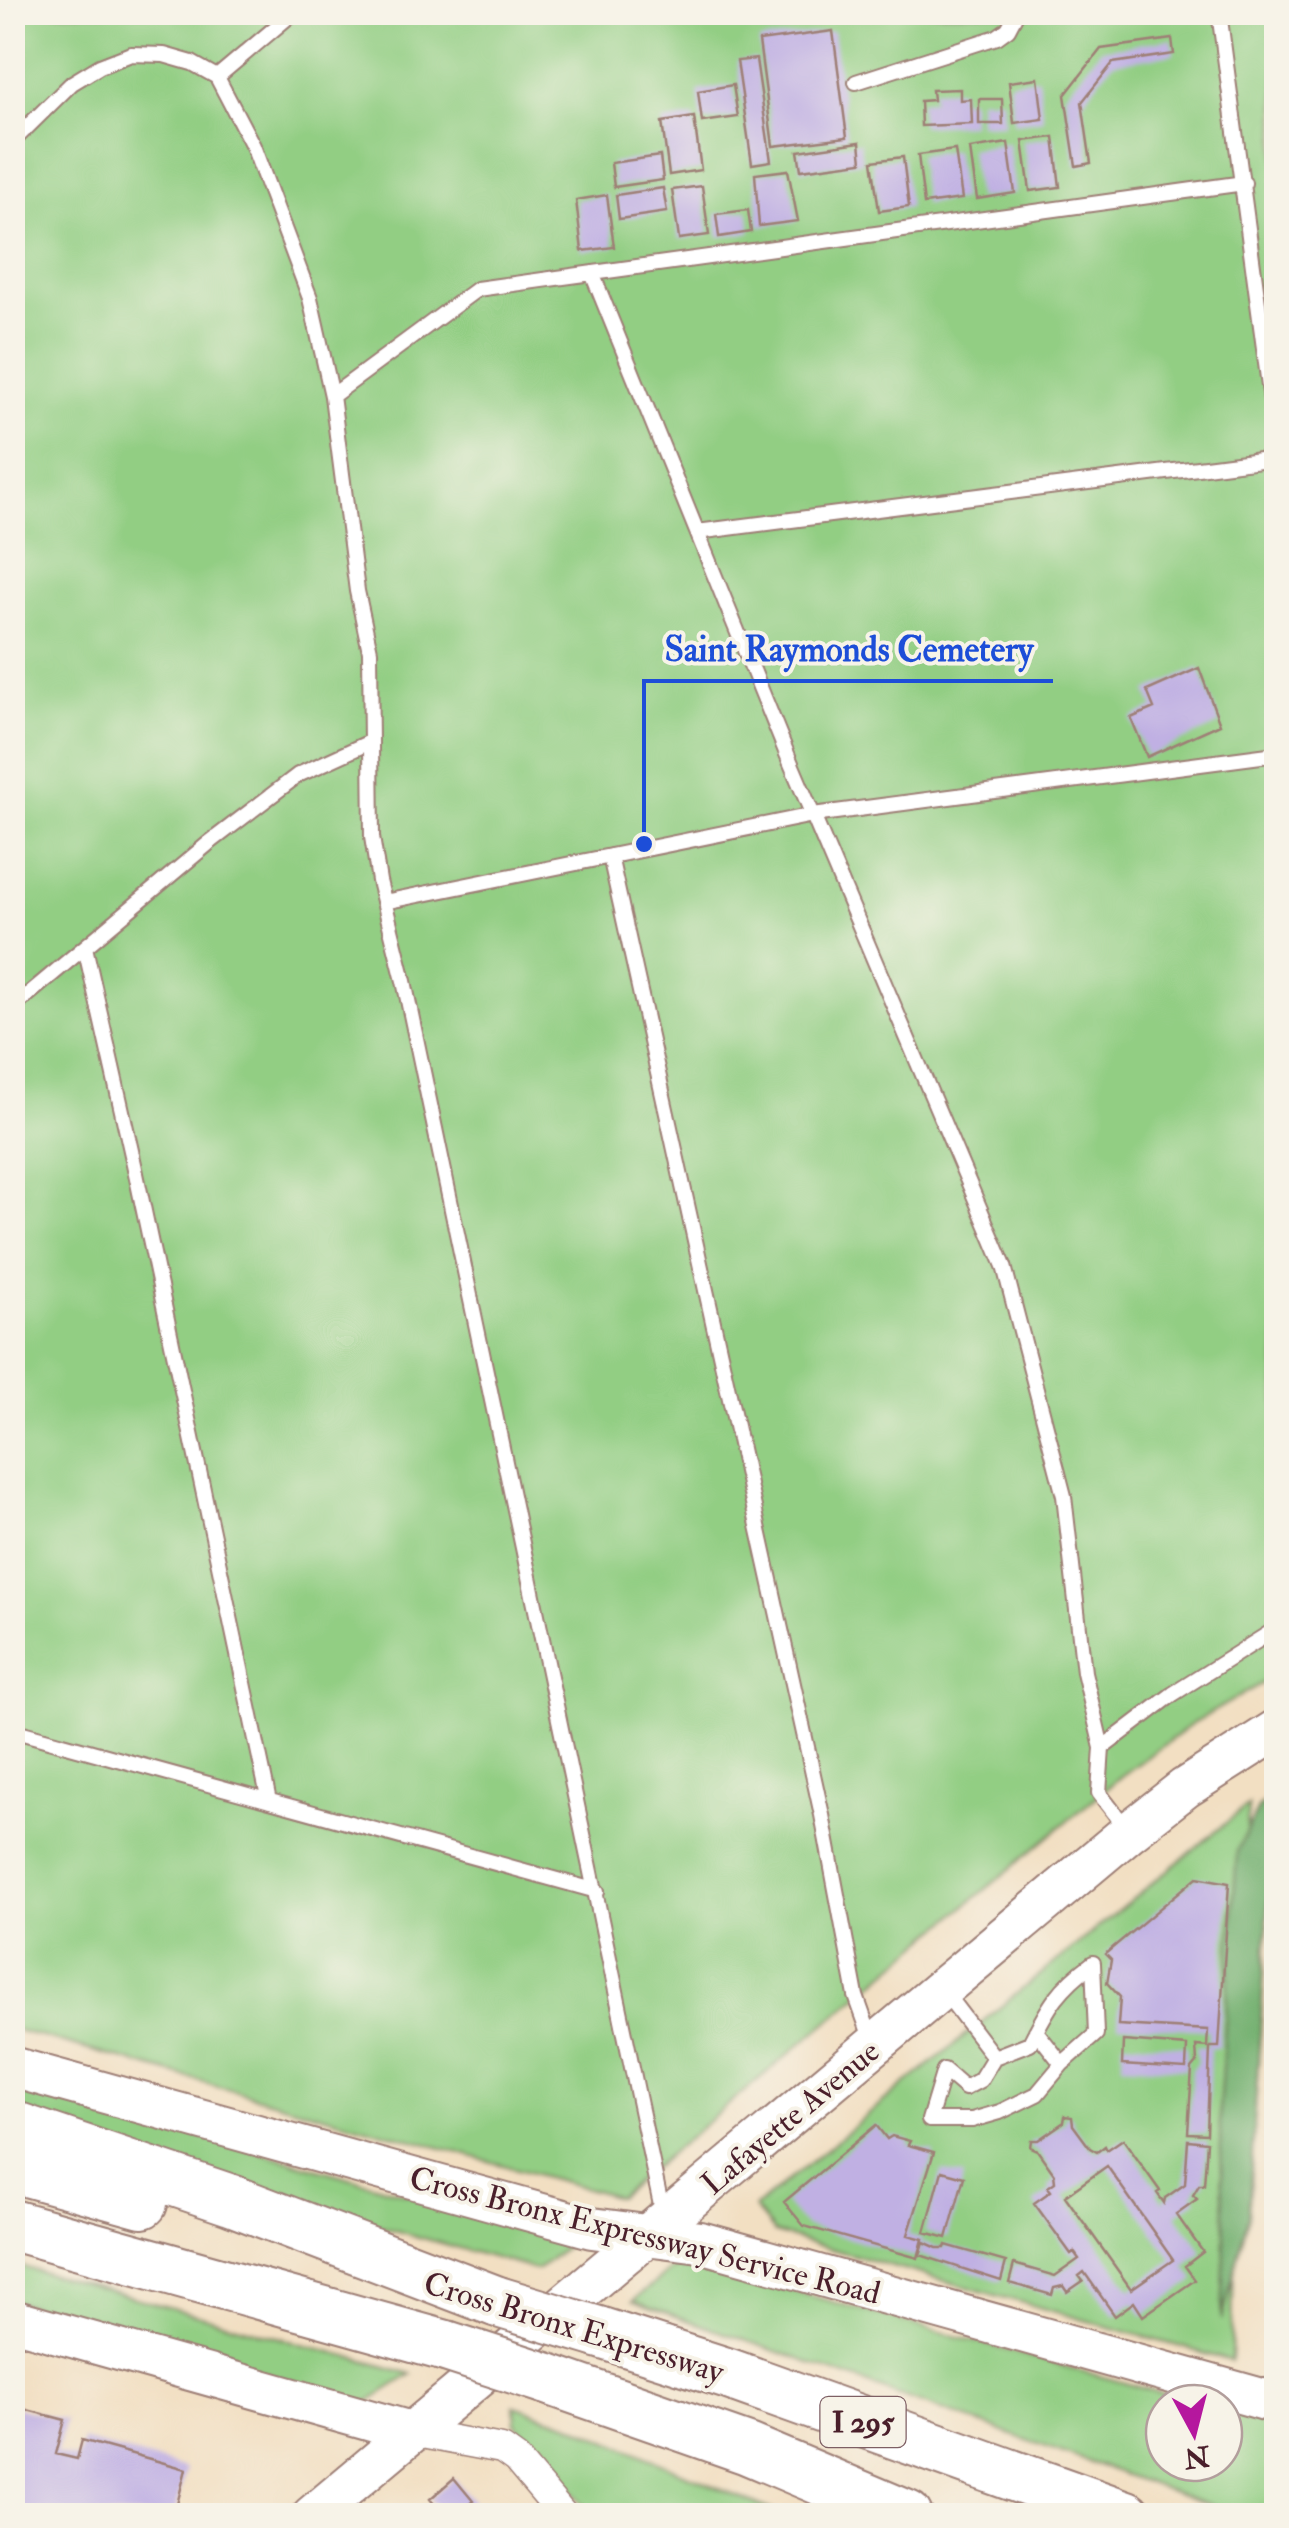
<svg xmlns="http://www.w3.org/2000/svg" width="1289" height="2528" viewBox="0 0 1289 2528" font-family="'IM FELL Double Pica',serif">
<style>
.green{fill:#92ce83;stroke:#6e7657;stroke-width:2.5}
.forest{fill:#75b171;stroke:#60684e;stroke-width:2.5}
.building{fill:#c0b0e3;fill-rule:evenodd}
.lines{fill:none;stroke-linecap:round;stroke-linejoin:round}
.lane-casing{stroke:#9e7f76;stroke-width:18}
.street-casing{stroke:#9e7f76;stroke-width:31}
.secondary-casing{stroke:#9e7f76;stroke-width:44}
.highway-casing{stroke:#9e7f76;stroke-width:54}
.lane{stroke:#fff;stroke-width:14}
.street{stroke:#fff;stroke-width:28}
.secondary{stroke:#fff;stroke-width:40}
.highway{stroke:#fff;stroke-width:50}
.highway-bridge-casing{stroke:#9e7f76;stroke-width:54;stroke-linecap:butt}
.highway-bridge{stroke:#fff;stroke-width:50}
.labels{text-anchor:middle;stroke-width:8;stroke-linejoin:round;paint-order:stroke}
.shield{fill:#f7f3e8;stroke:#7e5f64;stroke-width:2.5}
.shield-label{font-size:30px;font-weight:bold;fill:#4a1f2b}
.street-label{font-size:32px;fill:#4a1f2b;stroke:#f7f3e8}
.leader{fill:none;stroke:#1d4ed8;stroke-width:4}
.callout-dot{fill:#1d4ed8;stroke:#f7f3e8;stroke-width:4}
.callout-label{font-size:35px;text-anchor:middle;font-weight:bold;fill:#1d4ed8;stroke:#f7f3e8;stroke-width:8;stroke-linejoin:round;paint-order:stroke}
</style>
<rect width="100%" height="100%" fill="#f7f3e8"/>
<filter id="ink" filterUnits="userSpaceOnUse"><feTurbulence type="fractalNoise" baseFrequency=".01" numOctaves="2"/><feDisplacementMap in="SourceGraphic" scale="20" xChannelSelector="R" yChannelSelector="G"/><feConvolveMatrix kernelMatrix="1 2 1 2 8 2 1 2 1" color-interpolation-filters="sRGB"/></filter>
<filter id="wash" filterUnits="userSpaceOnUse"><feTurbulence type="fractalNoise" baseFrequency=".0048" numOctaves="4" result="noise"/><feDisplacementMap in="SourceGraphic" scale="40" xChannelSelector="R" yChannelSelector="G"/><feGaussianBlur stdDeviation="2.25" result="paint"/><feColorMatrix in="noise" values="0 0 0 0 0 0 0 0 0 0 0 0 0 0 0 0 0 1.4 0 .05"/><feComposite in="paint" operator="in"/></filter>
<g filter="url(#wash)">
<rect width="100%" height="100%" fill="#f2dfc2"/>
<path class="green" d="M12 13H1276V1675L1195 1722 1121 1776 618 2197 13 2029Z
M1248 1805 1231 2361 774 2233 754 2208Z
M13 2082 565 2239 566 2246 537 2270 200 2176 13 2109Z
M682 2260 1197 2403H1164V2463H1224V2410L1276 2425V2515H1239L633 2301Z
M12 2264 412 2374 366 2403 13 2301Z
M515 2406 574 2426 782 2515H592L516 2423Z"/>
<path class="forest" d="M1276 1794 1248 2218 1222 2320 1225 2239 1219 2110 1237 1851 1259 1806Z"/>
<g id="blocks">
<path class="building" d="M833 31 847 137 773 146 759 41Z
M1172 39 1174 54 1113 63 1082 102 1091 163 1076 166 1065 95 1101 49Z
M756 59 771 161 752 164 737 61Z
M1038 78 1043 119 1014 123 1009 82Z
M733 85 738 117 702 122 698 91Z
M960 89V100L971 99 972 124 921 126 920 101 933 100 932 90Z
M979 99H1002L1003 124H979Z
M694 117 701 170 669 175 662 122Z
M1054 137 1060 187 1030 191 1023 141Z
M860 142 862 162 801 170 798 151Z
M1008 143 1015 193 977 199 970 149Z
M955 150 962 199 924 204 918 155Z
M660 156 663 180 614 187 611 163Z
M903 157 909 207 879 211 872 161Z
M788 170 798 221 759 226 755 174Z
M702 186 709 235 679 239 672 190Z
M663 188 667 212 619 219 616 195Z
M607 195 614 247 582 251 576 200Z
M748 210 751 232 719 237 716 214Z
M1199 668 1220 724 1147 757 1131 718 1154 708 1147 691Z
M1197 1877 1229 1883 1219 2047H1210L1207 2134 1188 2133 1192 2069 1197 2063 1196 2046 1207 2047 1208 2030 1118 2025 1120 1997 1107 1983 1111 1960 1105 1954Z
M1123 2041 1187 2046 1186 2069 1122 2065Z
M1065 2116 1072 2117 1073 2125 1090 2148 1097 2152 1105 2146 1107 2150 1123 2139 1160 2191 1157 2193 1164 2203 1165 2198 1185 2184 1188 2140 1207 2142 1204 2185H1199L1193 2195 1197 2199 1176 2214 1203 2252 1185 2266 1195 2280 1143 2316 1134 2302 1115 2316 1084 2272 1079 2276 1083 2281 1067 2292 1063 2286 1054 2288 1052 2295 1009 2283 1014 2264 1055 2276 1079 2259 1074 2252 1071 2254 1034 2203 1051 2191 1048 2187 1055 2182 1054 2174 1037 2150 1030 2147 1031 2140H1038L1064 2122ZM1107 2166 1173 2260 1131 2289 1065 2196Z
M876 2125 887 2139 892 2136 910 2141 908 2145 934 2152 908 2235 923 2239 918 2258 804 2226 784 2202Z
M942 2171 964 2177 947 2238 925 2232Z
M924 2242 937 2248H945L946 2245 1006 2262 1001 2281 920 2255Z
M12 2406 65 2420 56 2454 77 2459 82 2440 186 2469 174 2516H12Z
M454 2478 473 2501 455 2516H444L430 2499Z"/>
</g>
</g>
<g filter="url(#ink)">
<use href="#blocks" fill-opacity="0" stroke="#9e7f76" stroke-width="2.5"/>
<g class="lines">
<defs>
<path id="lane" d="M1219 12 1276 438
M217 77 294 12
M856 82 997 37 1008 29 1017 12
M12 142 72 83 100 66 131 54 164 55 192 63 217 77 253 146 310 298 332 396 357 591 370 651 372 837 379 881 404 981 663 2215
M592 273 787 754 1004 1266 1064 1496 1084 1672 1102 1748 1099 1793 1126 1828
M332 396 477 289 1244 183
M697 532 1276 458
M610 856 822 1815 856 1996 872 2041
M384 902 813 815 1276 754
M85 947 134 1164 269 1801
M12 1008 209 843 298 775 370 742
M12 1730 597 1891
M1102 1748 1173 1694 1276 1629
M943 1990 994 2057 980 2080 965 2088 944 2070 929 2120H972L1000 2112 1037 2094 1062 2064 1096 2034 1093 1963C1059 1988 1049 2005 1030 2043L994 2057
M1036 2031 1062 2064"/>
<path id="street" d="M411 2432 502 2449 516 2459 564 2516"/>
<path id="secondary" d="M12 2067 592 2228 700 2242 1276 2403
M12 2320 411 2432
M312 2516 1129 1832 1185 1788 1276 1730"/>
<path id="highway" d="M12 2126 231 2200 498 2302
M12 2167 142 2203
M12 2225 446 2346
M598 2332 729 2374 1126 2516
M545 2378 748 2449 907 2516"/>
</defs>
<use href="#lane" class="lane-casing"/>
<use href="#street" class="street-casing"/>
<use href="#secondary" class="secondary-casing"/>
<use href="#highway" class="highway-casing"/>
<use href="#lane" class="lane"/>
<use href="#street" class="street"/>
<use href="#secondary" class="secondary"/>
<use href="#highway" class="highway"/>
<defs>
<path id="highway-bridge" d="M498 2302 598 2332
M446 2346 545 2378"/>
</defs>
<use href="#highway-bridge" class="highway-bridge-casing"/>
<use href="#highway-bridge" class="highway-bridge"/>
</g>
</g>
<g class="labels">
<rect class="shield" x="820.5" y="2397" width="85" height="50" rx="8"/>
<g class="shield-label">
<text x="863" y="2432">I 295</text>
</g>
<g class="street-label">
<text transform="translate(790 2117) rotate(-40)" y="11">Lafayette Avenue</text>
<text transform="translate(645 2235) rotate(14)" y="11">Cross Bronx Expressway Service Road</text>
<text transform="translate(574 2327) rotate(17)" y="11">Cross Bronx Expressway</text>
</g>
</g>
<path class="leader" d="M644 844L644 681H1053"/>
<circle class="callout-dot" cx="644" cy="844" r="10"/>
<g class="callout-label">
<text x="849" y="661">Saint Raymonds Cemetery</text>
</g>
<rect width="1289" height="2528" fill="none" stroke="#f7f3e8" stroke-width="50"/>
<g transform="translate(1194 2433) rotate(173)"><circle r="48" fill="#f7f3e8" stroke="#b29e9c" stroke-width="2.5"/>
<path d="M0-8L18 38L0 25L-18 38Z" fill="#b5179e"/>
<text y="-15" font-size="28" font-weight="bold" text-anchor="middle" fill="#4a1f2b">N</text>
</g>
</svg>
